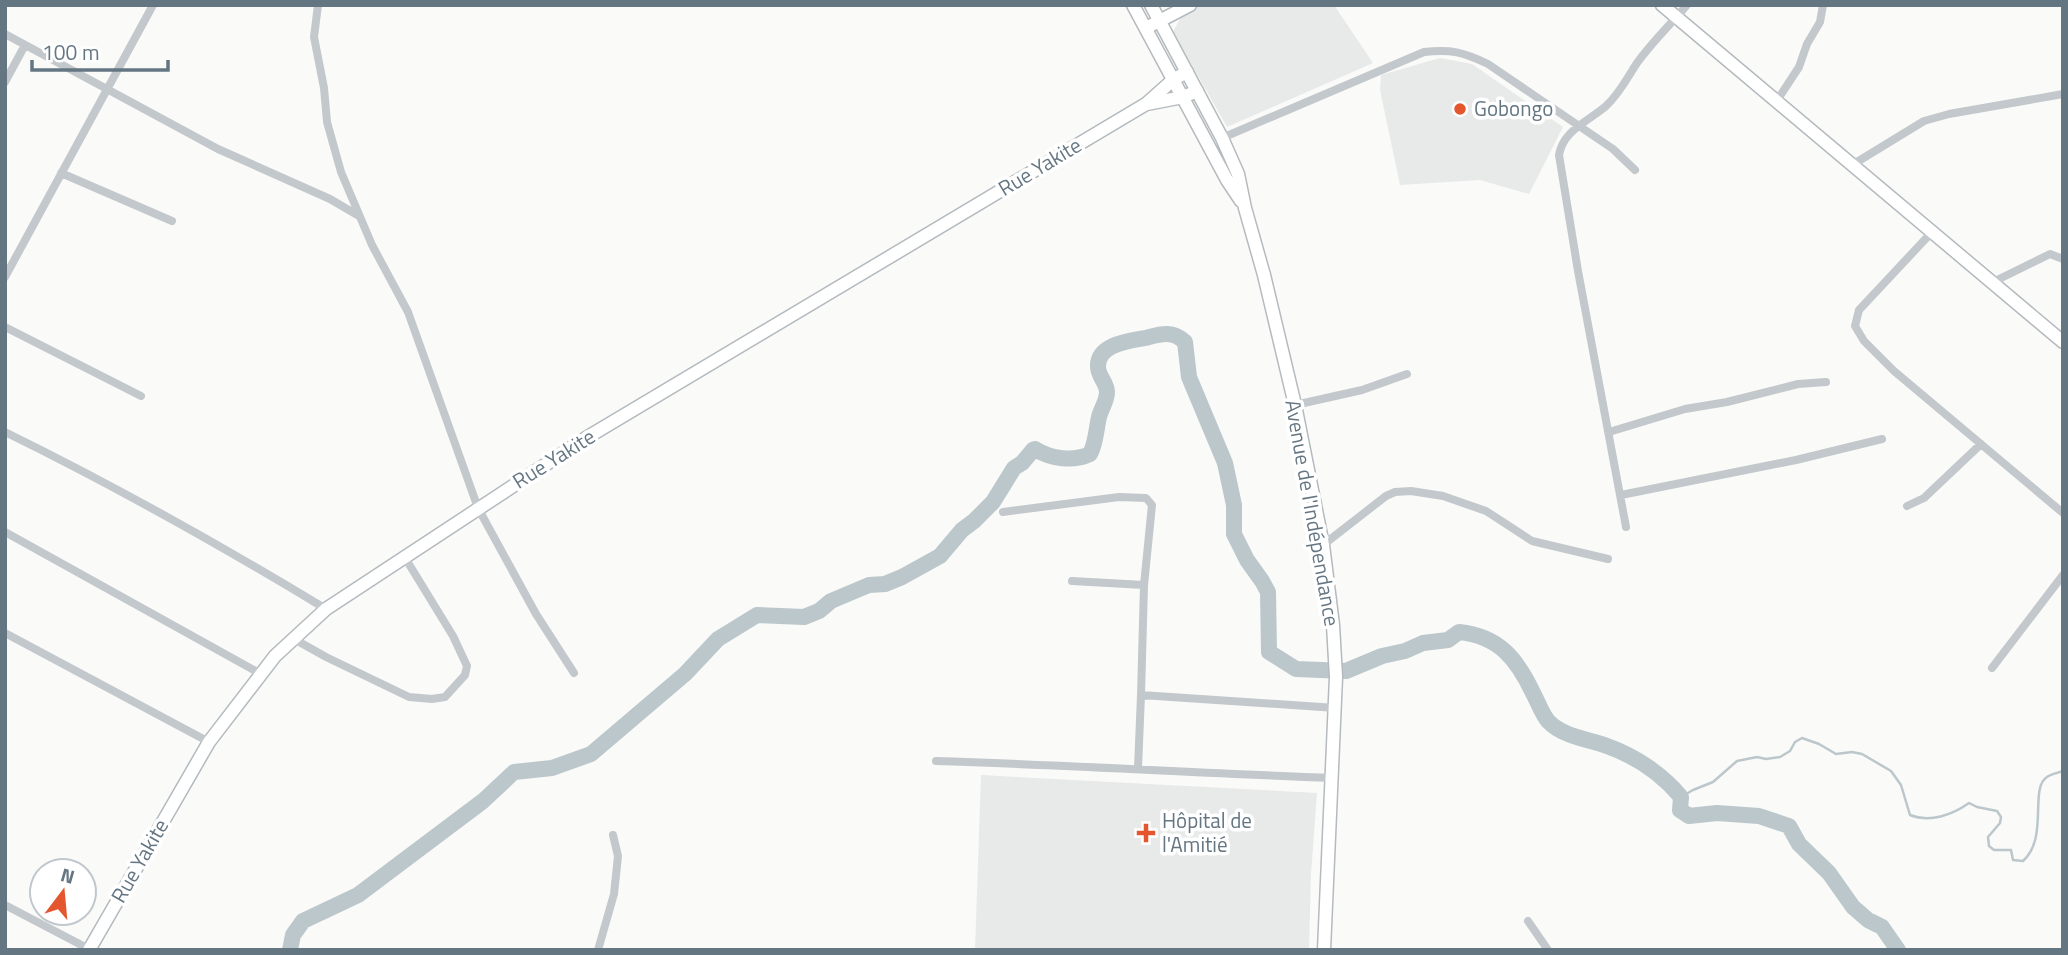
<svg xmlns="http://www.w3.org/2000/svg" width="2068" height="955" viewBox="0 0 2068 955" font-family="'Titillium Web',sans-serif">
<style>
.built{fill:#e8e9e9}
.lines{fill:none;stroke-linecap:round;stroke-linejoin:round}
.stream{stroke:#bbc7cb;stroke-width:2.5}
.river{stroke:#bbc7cb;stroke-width:16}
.secondary-casing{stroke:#b3babf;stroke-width:15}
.primary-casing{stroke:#b5babe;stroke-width:15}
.street{stroke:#c3c8cc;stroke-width:8}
.secondary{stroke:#fff;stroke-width:12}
.primary{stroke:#fff;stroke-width:12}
.poi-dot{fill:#e4572e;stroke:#fff;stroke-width:2.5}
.labels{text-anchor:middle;stroke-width:7;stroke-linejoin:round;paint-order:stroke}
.poi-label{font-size:21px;fill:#657683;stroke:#fff;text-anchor:start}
.street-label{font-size:21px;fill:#657683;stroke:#fff}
</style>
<rect width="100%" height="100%" fill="#fafaf8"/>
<path class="built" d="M1201 5H1334L1373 63 1227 127 1173 32 1182 15Z
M1440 58 1472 64 1563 127 1529 194 1480 180 1400 185 1380 90 1381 75Z
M981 775 1317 793 1311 874 1309 950H975Z"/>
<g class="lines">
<path class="stream" d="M1681 797 1693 790 1713 782 1737 761 1757 757 1766 759 1780 757 1790 751 1795 742 1802 738 1819 744 1836 754 1852 752 1862 754 1891 771 1901 785 1910 815C1930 823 1952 815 1969 803L1977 807 1997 811 2001 817 2000 823 1988 837 1989 846 1994 850H2011L2013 860 2023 861C2049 838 2029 788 2047 777 2051 774 2058 773 2063 771"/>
<path class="river" d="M290 950 293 935 303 921 358 895 483 801 514 772 552 768 591 754 685 674 718 639 757 615 804 617 819 611 831 601 869 585 885 584 902 577 940 556 962 530 974 521 993 502 1014 468 1022 463 1033 450 1035 449C1051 459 1073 462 1090 454 1096 443 1096 430 1099 417 1101 408 1107 402 1107 392 1107 383 1098 376 1098 367 1097 344 1129 341 1145 338 1161 334 1172 330 1185 342L1189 377 1225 463 1234 505V534L1247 560 1262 581 1268 592 1269 652 1296 669 1346 671 1382 656 1405 651 1423 643 1448 640 1459 632C1499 636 1517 659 1533 693 1538 702 1542 714 1548 721 1563 737 1588 739 1607 746 1635 756 1662 774 1681 797L1680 810 1689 816 1717 813 1759 816 1789 826 1799 844 1829 873 1853 907 1868 920 1882 927 1898 950"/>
<defs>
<path id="secondary" d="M1662 5 2063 342
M1146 28 1190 5
M1147 104 1183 97 1197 91
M89 950 209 742 275 656 326 609 586 438 1146 104 1174 79 1187 72"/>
<path id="primary" d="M1133 5 1227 180 1241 201
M1151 5 1222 138 1238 174 1245 208 1264 275 1295 405 1323 545 1333 625 1336 677 1324 950"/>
</defs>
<use href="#secondary" class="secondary-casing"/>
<use href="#primary" class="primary-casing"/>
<path class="street" d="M318 5 314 37 324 88 327 122 341 172 372 245 408 312 478 508 536 614 574 673
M5 34 218 149 330 199 359 216
M5 82 25 45
M1776 102 1799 67 1807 44 1820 22 1823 5
M1222 138 1424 52C1451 49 1463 52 1488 64L1613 149 1635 170
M1852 165 1924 121 1949 114 2063 94
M61 173 172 221
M1932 232 1859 310 1855 326 1864 341 1894 371 2063 513
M5 277 153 5
M1993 282 2050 254 2063 259
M5 327 141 396
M1295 405 1362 390 1407 374
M5 432C115 486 222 546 326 609
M1609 432 1685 409 1727 402 1798 384 1826 382
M1621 495 1796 460 1882 439
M1907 506 1924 498 1981 444
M1003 512 1119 497 1146 498 1152 505 1144 585 1141 695 1336 708
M1626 527 1578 271 1559 155C1563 130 1589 121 1606 106 1620 93 1627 78 1637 63 1652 42 1671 24 1687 5
M5 532 261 674
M1323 545 1386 496 1395 492 1411 491 1443 496 1486 511 1532 541 1608 559
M1072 581 1144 585
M5 633 209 742
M294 639 326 657 409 697 432 699 445 697 465 675 467 666 453 636 404 556
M1992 668 2063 575
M936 761C1068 765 1200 773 1333 778
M1138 768 1141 695
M5 905 89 949
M1528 921 1548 950
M598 950 614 894 618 856 613 835"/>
<use href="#secondary" class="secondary"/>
<use href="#primary" class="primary"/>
</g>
<g class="poi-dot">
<circle cx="1460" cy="109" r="7"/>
<path d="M1142.5 822.5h7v7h7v7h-7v7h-7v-7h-7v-7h7z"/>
</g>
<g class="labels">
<g class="poi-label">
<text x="1474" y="116">Gobongo</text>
<text x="1162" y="828">Hôpital de<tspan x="1162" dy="24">l'Amitié</tspan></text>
</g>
<g class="street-label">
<text transform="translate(1040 167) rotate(-31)" y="7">Rue Yakite</text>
<text transform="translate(554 459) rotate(-32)" y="7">Rue Yakite</text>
<text transform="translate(1312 513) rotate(80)" y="7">Avenue de l'Indépendance</text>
<text transform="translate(140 861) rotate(-60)" y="7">Rue Yakite</text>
</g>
</g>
<rect width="2068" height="955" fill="none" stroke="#657683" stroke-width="14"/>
<g transform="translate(63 892) rotate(16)"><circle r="33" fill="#ffffff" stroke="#c1c8cd" stroke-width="2"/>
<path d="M0-5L12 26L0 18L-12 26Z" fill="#e4572e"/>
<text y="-10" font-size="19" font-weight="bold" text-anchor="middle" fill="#657683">N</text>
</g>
<path d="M32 60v10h136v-10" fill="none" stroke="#657683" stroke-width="3.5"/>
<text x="42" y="60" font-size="21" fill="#657683" stroke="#ffffff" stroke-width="5" paint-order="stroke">100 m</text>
</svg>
